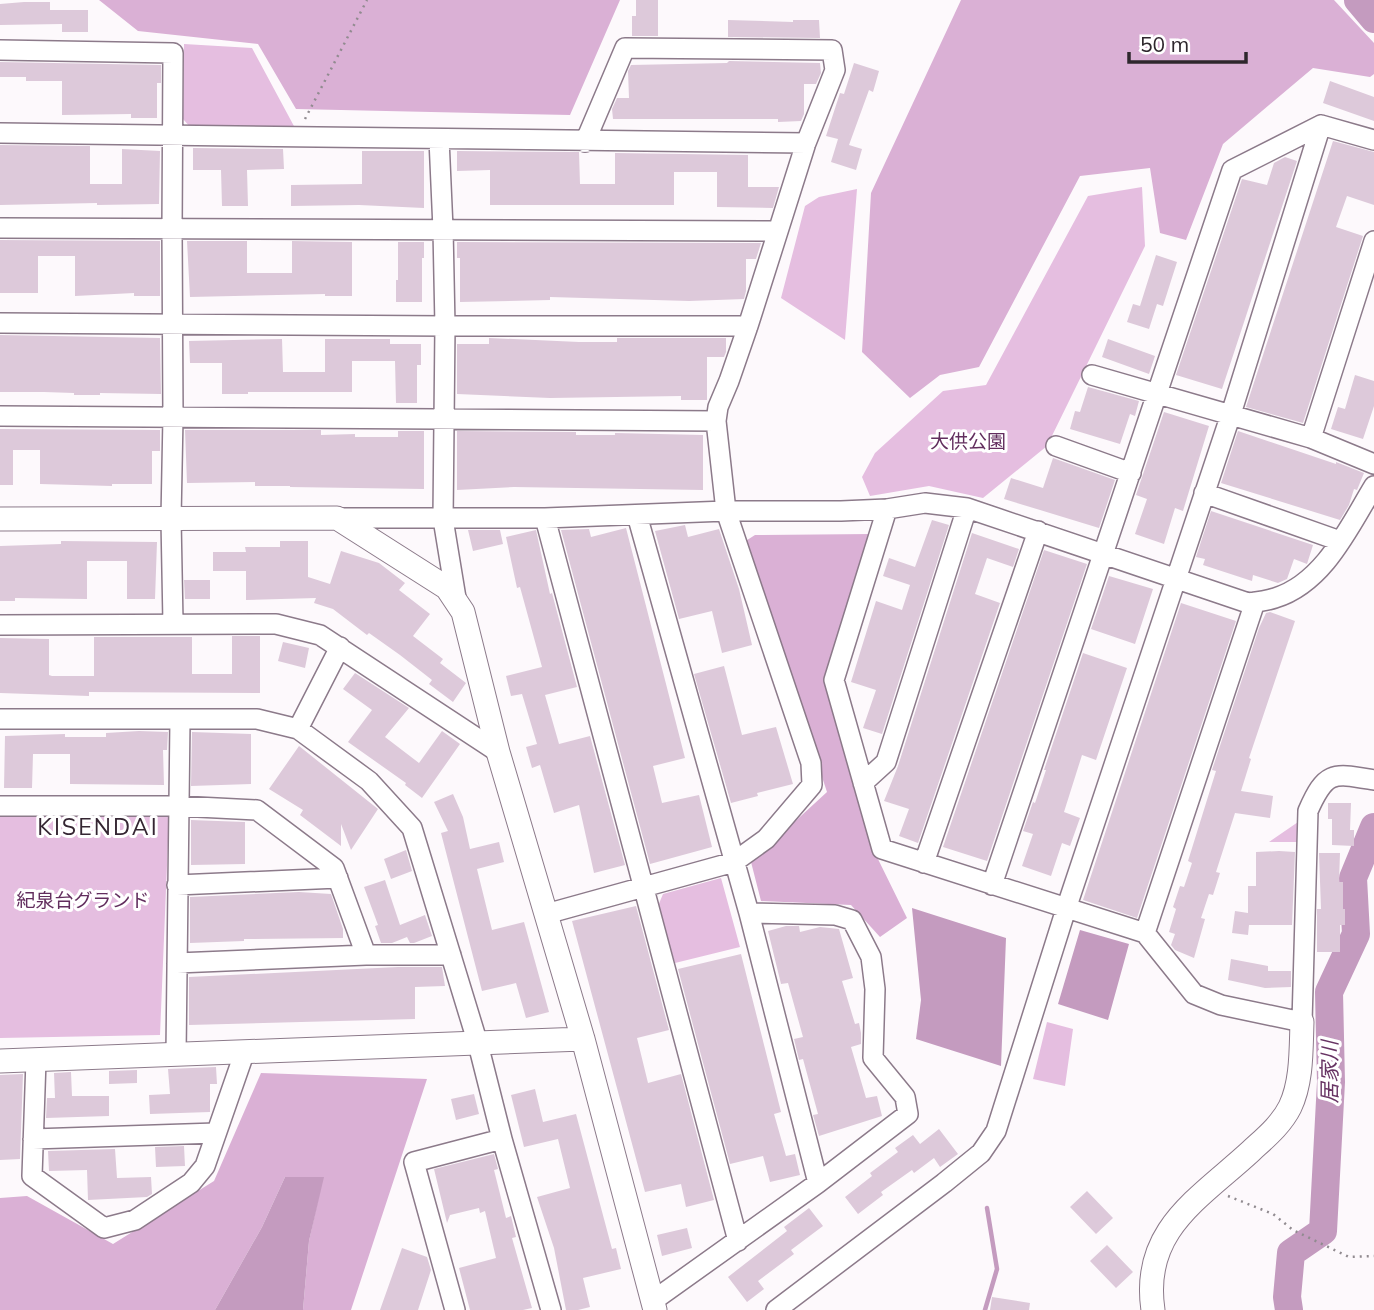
<svg xmlns="http://www.w3.org/2000/svg" width="1374" height="1310" viewBox="0 0 1374 1310" font-family="Mulish,'Noto Sans JP',sans-serif">
<style>
.green{fill:#e5bee0}
.forest{fill:#dab0d5}
.water{fill:#c49bbf}
.lines{fill:none;stroke-linecap:round;stroke-linejoin:round}
.stream{stroke:#c49bbf;stroke-width:4.5}
.river{stroke:#c49bbf;stroke-width:28}
.building{fill:#ddc9da}
.minor-casing{stroke:#8c7a8a;stroke-width:22}
.tertiary-casing{stroke:#8c7a8a;stroke-width:25}
.path{stroke:#918b90;stroke-width:2.5;stroke-dasharray:2 5;stroke-linecap:butt}
.minor{stroke:#fff;stroke-width:19}
.tertiary{stroke:#fff;stroke-width:23}
.labels{text-anchor:middle;stroke-width:6;stroke-linejoin:round;paint-order:stroke}
.park-label{font-size:19px;fill:#622e5e;stroke:#fff}
.water-label{font-size:21px;font-style:italic;fill:#683464;stroke:#fff}
.quarter-label{font-size:23px;letter-spacing:2px;fill:#342532;stroke:#fff}
</style>
<rect width="100%" height="100%" fill="#fdf9fc"/>
<path class="green" d="M184 44 252 48 295 128H191L183 119Z
M1142 187 1145 246 1047 446 983 498 929 486 870 496 862 477 875 453 943 391 986 385 1088 196Z
M857 189 845 340 781 298 805 206 819 197Z
M0 814 169 817 160 1035 0 1038Z
M1301 820 1300 842H1269Z
M721 878 740 947 675 963 658 906 663 894Z
M1047 1022 1073 1029 1065 1086 1033 1079Z"/>
<path class="forest" d="M99 0H620L570 115 296 109 258 44 138 31Z
M961 0H1334L1374 43V74L1370 77 1313 68 1223 144 1186 240 1160 233 1150 168 1080 176 979 367 940 375 910 398 862 352 871 193Z
M871 534 828 678 875 853 907 918 880 937 851 905 761 901 751 862 827 792 744 542 755 535Z
M261 1073 427 1079 351 1310H303L309 1241 323 1177H285L262 1227 215 1310H0V1198L27 1196 113 1244 214 1181Z"/>
<path class="water" d="M912 908 1006 938 1001 1066 916 1039 921 1000Z
M1080 930 1129 944 1108 1020 1058 1004Z
M285 1177H324L309 1241 303 1310H215L262 1227Z"/>
<g class="lines">
<path class="stream" d="M985 1310 997 1269 987 1208"/>
<path class="river" d="M1358 0 1374 19
M1289 1310 1287 1297 1291 1253 1323 1231 1331 1082 1329 992 1356 934 1353 878 1374 827"/>
</g>
<path class="building" d="M636 0H658V36H632V16H636Z
M24 2H50V10H88V32H62V24L0 25V4Z
M728 20 793 22V20H819L820 38 728 37Z
M729 61 820 63 821 73 816 84H804V114L801 121 778 122V119H613L612 109 617 98H629L628 71 631 65 727 63Z
M0 62 161 65V83H157V118H131V114L62 115V81H26V77H0Z
M854 63 879 71 873 92 869 90 849 145 862 149 856 170 831 162 838 139 826 136 840 93 844 94Z
M1330 81 1374 97V121L1323 103Z
M1333 141 1374 152V205L1347 196 1336 227 1363 236 1303 423 1246 407Z
M0 145 90 146V184H122V149L160 151 159 204 97 205V203L0 205Z
M193 148 283 149 284 169 247 170 248 206H222L221 170H193Z
M362 151H424V208L359 205 291 206V185L362 184Z
M457 151 579 152 580 184H615V153L748 155V187H779L773 208 717 207V172H674V205H490V170L457 171Z
M1285 157 1297 161 1222 389 1176 375 1242 179 1267 185 1274 163Z
M0 240 160 241V296H134V293L75 296V256H38V293H0Z
M187 241H247V273H292V241L352 242V296H325V294L190 297Z
M398 242H424V258H422V302H396V280H398Z
M457 242 761 243 756 259H746V291L744 299 689 301 550 297V300L460 302V258H457Z
M1156 255 1177 262 1163 306 1157 304 1149 329 1127 322 1133 304 1140 306Z
M0 335 160 338 161 394 100 393V395H74V393L44 392H0Z
M489 338 579 342H617V338H726V352L724 357H707V400H681V396L550 398 457 394V344H489Z
M282 339 283 372H325V339H390V344H421V365H417V403H396L395 361H352V392H248V394H222V363H190L189 341Z
M1108 339 1155 356 1149 374 1102 357Z
M1355 375 1374 381V406L1363 439 1331 429 1338 407 1345 409Z
M1088 387 1139 401 1135 416 1130 414 1120 444 1070 429 1075 411 1080 412Z
M1164 412 1209 426 1183 511 1175 508 1164 544 1135 534 1147 499 1136 495Z
M0 429 160 430V451H152V484H112V486L40 484V450H13V485H0Z
M185 430H321V435L355 434V437H398V431H424V489L290 487V486H255V482L187 483Z
M457 431 576 432V435H615V433L703 435V490L514 487 457 490Z
M1238 431 1336 464V462L1364 473 1357 490 1354 489 1349 505 1340 520 1221 483Z
M1053 458 1115 480 1099 528 1004 499 1011 478 1043 488Z
M1211 511 1313 545 1307 564 1294 559 1287 579 1278 583 1253 575 1252 581 1203 565 1205 559 1196 557Z
M932 520 949 525 882 734 863 728 876 690 851 682 876 601 902 610 910 585 883 576 889 558 915 567Z
M685 525 688 537 719 529 739 589 752 645 722 653 712 611 679 619 655 531Z
M626 528 685 758 653 766 662 803 699 795 712 847 650 864 561 530 589 529 591 537Z
M468 530H500L503 544 473 551Z
M536 530 550 594 552 593 577 687 545 695 559 744 590 736 625 865 594 873 579 805 554 813 540 765 532 768 526 747 537 744 522 694 511 696 506 676 542 667 520 587 517 588 506 537Z
M972 533 1019 549 1013 567 987 558 975 594 1000 603 918 843 899 836 909 809 884 801 898 766Z
M61 541 157 542 155 599H127V561H87V599L15 598V601H0V546L61 544Z
M280 541H308V577L330 584 341 551 379 563 405 583 399 590 430 614 413 636 443 659 440 663 466 683 453 702 429 684 432 680 400 655 369 633 367 635 333 609 314 603 316 598 246 600V571H213V552H246L245 547H280Z
M1044 550 1087 564 987 861 943 847Z
M1109 576 1153 589 1135 644 1091 629Z
M184 580H210V599H185Z
M1181 603 1236 621 1137 918 1083 900Z
M1270 612 1295 621 1249 758 1251 759 1241 791 1273 796 1270 818 1235 813 1216 872 1220 873 1213 895 1209 894 1201 918 1205 919 1194 958 1175 950 1171 945 1175 934 1169 932 1176 909 1173 907 1180 886 1184 887 1192 863 1188 861 1216 771 1212 770 1259 628 1266 613Z
M232 636H260V693L89 692V696L0 693V638L49 639V675L52 676H94V637H192V674H232Z
M283 642 309 648 305 668 278 661Z
M1083 653 1127 668 1096 760 1082 755 1064 812 1080 818 1070 846 1062 843 1051 876 1022 866 1033 834 1023 831 1033 802 1035 803 1046 770H1044Z
M724 666 742 735 776 727 793 784 757 793 758 796 731 803 694 674Z
M355 673 409 708 385 737 419 763 442 731 460 744 422 798 405 785 406 783 348 742 372 710 343 689Z
M139 731 168 732 167 750H163L164 785 70 784V754H33L32 788H4L5 736 65 734V737H106V733Z
M192 732 251 734V784L191 786Z
M299 746 378 809 351 850 341 824V846L300 815 303 810 269 789Z
M453 794 463 817 470 849 499 842 504 862 477 869 492 930 524 922 549 1012 526 1018 516 983 482 991 441 833 448 831 434 802Z
M1328 803H1351L1350 830H1354V846L1332 845V819H1328Z
M191 820 245 822V864L191 865Z
M406 850 412 871 391 879 384 859Z
M1279 851 1295 852 1292 925H1249L1248 935 1232 933 1235 911 1248 913V886H1256V852Z
M1319 853H1340L1339 882H1343V909H1345V925H1340V952H1317V909H1321Z
M385 880 400 925 425 915 432 936 414 943H410L407 937 392 943H381L375 926 378 925 364 887Z
M299 892 331 894 343 929V938L244 939V941L190 943V897Z
M636 906 669 1030 637 1038 648 1083 681 1074 714 1200 686 1207 681 1184 645 1192 572 921Z
M786 926H799L800 932 820 927 839 929 853 978 842 981 855 1024 859 1023 861 1033V1044L851 1047 866 1098 877 1096 882 1116 819 1136 813 1115 818 1114 803 1059 799 1060 794 1039 803 1037 788 983 781 984 768 931Z
M741 954 781 1112 774 1114 786 1156 795 1154 800 1175 770 1182 763 1156 730 1164 678 969Z
M1231 959 1268 966V971H1291V987L1265 988 1228 980Z
M398 967H442L445 986 415 987V1019L189 1025V977Z
M216 1067 217 1084H210V1112L150 1114 149 1095 170 1094 168 1069Z
M137 1070V1083L109 1084V1071Z
M71 1072 72 1096H109V1116L46 1118 47 1098H55L54 1073Z
M23 1074 20 1159 0 1160V1075Z
M535 1089 543 1122 576 1114 612 1249 616 1248 621 1269 583 1278 590 1307 578 1310H566L554 1248 537 1197 570 1188 558 1139 524 1147 511 1095Z
M474 1094 479 1114 456 1120 451 1099Z
M939 1129 958 1154 940 1167 934 1158 914 1173 912 1170 881 1192 883 1195 858 1214 845 1197 872 1176 870 1173 898 1152 895 1148 913 1135 920 1144Z
M184 1146 185 1166 156 1167 155 1147Z
M115 1149 117 1178 151 1177 152 1194 147 1197 88 1200 87 1170 49 1171 48 1151Z
M494 1154 498 1169 494 1170 506 1218 511 1216 516 1237 512 1238 532 1308 523 1310H470L459 1268 496 1258 485 1211 480 1213 479 1208 450 1215 447 1223 434 1169Z
M1087 1191 1113 1218 1096 1234 1070 1207Z
M809 1208 823 1226 791 1250 794 1254 758 1281 764 1289 747 1302 728 1277 787 1231 784 1227Z
M687 1228 692 1248 662 1256 657 1235Z
M1107 1245 1133 1272 1116 1288 1090 1261Z
M402 1248 427 1257 431 1270 418 1310H380Z
M992 1297 1030 1303 1029 1310H990Z"/>
<g class="lines">
<defs>
<path id="minor" d="M0 50 173 53 172 229 173 417 171 519 173 623
M0 133 806 143
M439 139 443 229 445 326 443 519 456 598
M0 228 778 231
M0 323 445 326H748
M1092 375 1311 438 1374 464
M0 416 716 421
M1311 438 1374 241
M1056 446 1131 473
M1204 493 1340 541
M887 509 834 680 882 849 1145 933 1194 994 1221 1005 1302 1022 1308 811C1326 770 1333 773 1374 780
M637 515 749 913 818 1183
M337 518H545L726 511H841L887 509 925 503 967 508 1248 603C1257 602 1266 601 1275 598 1324 583 1349 527 1374 486
M545 518 738 1241
M0 625 276 624 320 635 498 752
M0 719H257L298 729 369 781 412 828 478 1044 502 1139 414 1162 455 1310
M298 729 340 647
M863 783 886 762 967 508
M0 806H178L257 810 334 868 366 955 177 963
M924 863 1038 531
M177 885 338 878
M992 885 1232 170 1321 125 1374 140
M546 914 734 862 766 839 812 785 811 763 726 511 716 421 718 407 729 381 748 326 806 143 835 70 832 50 625 48 585 142
M1145 933 1255 602
M366 955H451
M176 1054 180 720
M36 1060 32 1176 104 1228 135 1220 191 1183 205 1166 245 1051
M33 1139 216 1133
M502 1139 551 1310
M654 1300 818 1183 908 1114 905 1097 873 1058 875 989 871 957 852 920 835 915 749 913
M776 1310 944 1183 981 1153 996 1131 1066 909 1231 414 1321 125"/>
<path id="tertiary" d="M0 519 337 518 447 588 463 612 498 752 583 1039 655 1310
M0 1061 583 1039
M1153 1310C1141 1230 1199 1199 1251 1151 1265 1138 1281 1125 1290 1107 1302 1082 1301 1050 1302 1022"/>
</defs>
<use href="#minor" class="minor-casing"/>
<use href="#tertiary" class="tertiary-casing"/>
<path class="path" d="M305 119 367 0
M1228 1196 1273 1214 1293 1230 1349 1257 1374 1256"/>
<use href="#minor" class="minor"/>
<use href="#tertiary" class="tertiary"/>
</g>
<g class="labels">
<g class="park-label">
<text x="968" y="448">大供公園</text>
<text x="83" y="907">紀泉台グランド</text>
</g>
<g class="water-label">
<text transform="translate(1330 1072) rotate(-90)" y="7">居家川</text>
</g>
<g class="quarter-label">
<text x="98" y="835">KISENDAI</text>
</g>
</g>
<path d="M1129 52v10h117v-10" fill="none" stroke="#2e272d" stroke-width="3.5"/>
<text x="1140" y="52" font-size="21" fill="#2e272d" stroke="#ffffff" stroke-width="5" paint-order="stroke">50 m</text>
</svg>
